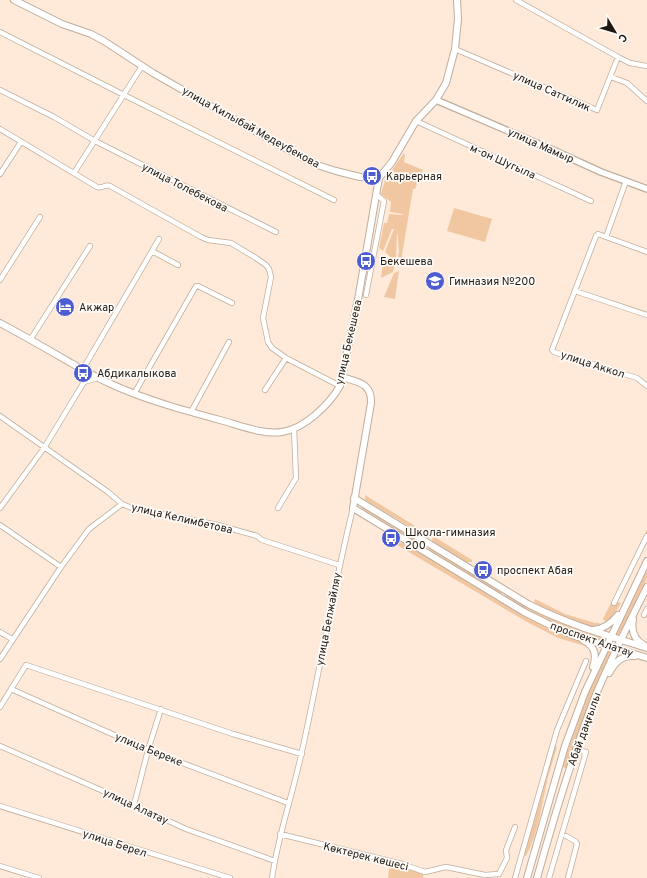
<svg xmlns="http://www.w3.org/2000/svg" width="647" height="878" viewBox="0 0 647 878" font-family="Overpass,sans-serif">
<style>
.green{fill:#f1c7a2}
.lines{fill:none;stroke-linecap:round;stroke-linejoin:round}
.minor-casing{stroke:#c0ad9c;stroke-width:6}
.tertiary-casing{stroke:#c0ad9c;stroke-width:8}
.secondary-casing{stroke:#c0ad9c;stroke-width:8}
.minor{stroke:#fff;stroke-width:4.5}
.tertiary{stroke:#fff;stroke-width:5.5}
.secondary{stroke:#fff;stroke-width:6}
.labels{text-anchor:middle;stroke-width:3.5;stroke-linejoin:round;paint-order:stroke}
.street-label{font-size:11px;fill:#1f1812;stroke:#fffbf7}
.poi-label{font-size:11px;fill:#1f1812;stroke:#fffbf7;text-anchor:start}
</style>
<rect width="100%" height="100%" fill="#ffead9"/>
<path class="green" d="M404 153 405 156 404 162 423 170 415 189H413L400 267 397 263 399 251 397 230 396 262 385 252 394 229H392L383 251 379 248 384 223H387L389 214 403 215V214L390 212 391 202 381 194 385 180Z
M454 208 492 219 485 242 447 231Z
M384 254 395 264 393 272 381 278Z
M399 271 395 299 384 297 394 273Z
M365 495 428 534 427 537 365 500Z
M362 505 424 544 425 545 424 547 361 510Z
M647 530V533L613 603 616 605 618 602 621 603 612 619 607 623 603 619Z
M433 536 472 560V562H463L436 544 432 541Z
M398 542 403 543 552 631 582 642 589 647 558 638 527 622 397 545Z
M430 547 502 592 501 594H499L428 551 427 550Z
M647 570V578L619 635 616 636V634Z
M507 594 559 622 604 637V641L566 630 525 610 505 597Z
M535 599 565 614 595 623H599L601 625C599 626 597 627 595 627 583 628 545 610 534 602Z
M608 649 612 650 592 695 566 768 562 767 588 694Z
M555 745 557 747C554 757 551 767 548 777 542 803 539 832 526 856L524 855Z
M390 862 424 873 423 878H388Z"/>
<g class="lines">
<defs>
<path id="minor" d="M516 0 618 57 630 63 647 66
M0 32 124 95 334 200
M455 49 597 110 618 57
M611 77 627 83 647 101
M0 90 54 117 95 141 276 232
M416 121 591 201
M0 129 97 187C102 189 105 184 110 186L201 237 208 240 231 243 256 258 266 265 269 269 271 277 263 318 268 342 272 348 286 358 340 386
M74 173 142 66
M0 174 21 142
M606 237 626 181
M152 251 178 265
M647 252 598 234 596 236 552 350 554 352 637 378 647 386
M0 280 40 217
M575 291 647 315
M366 295 384 201 376 194
M30 340 90 246
M83 369 159 239
M265 390 286 358
M134 394 196 286H198L232 303
M191 412 229 342
M0 416 108 492 122 504 132 508 218 525 257 536 262 540 339 565
M0 508 44 448 84 382 97 378
M278 508 296 478 294 428
M0 525 61 567
M614 603 647 536
M644 615 647 609
M0 632 12 639
M0 659 61 567 89 529 122 504
M11 689 148 750 288 803
M0 707 26 665 233 734 302 754
M0 746 110 794 186 829 275 861
M134 805 148 750 161 709
M0 806 230 878
M280 834 402 864 425 872 446 867 485 875 499 874 507 858 506 850 515 827
M566 836 575 841 577 844 568 878
M0 866 39 878
M272 878C278 835 293 794 302 751 320 670 333 589 353 508
M515 878 557 730 586 661
M549 878 586 752 576 750"/>
<path id="tertiary" d="M436 100 555 151 601 172 647 189"/>
<path id="secondary" d="M14 0 62 24 91 34 104 41 153 73 281 146 317 165 336 171 360 177 379 178
M0 323C24 336 47 349 71 363 84 370 97 378 111 384 146 400 183 410 220 420 239 425 262 435 282 432 304 429 329 405 340 386L359 294 379 178 392 162 416 121 436 100 446 83 455 49 458 19 457 0
M342 377C358 382 372 383 371 403L353 508 524 612 556 628 575 636 647 658
M354 498 528 604C567 624 606 635 647 648
M633 619C631 630 634 640 644 645
M593 630C604 629 611 624 618 615
M583 640C595 646 597 655 593 667
M609 673C615 662 622 655 635 656
M527 878 565 746 585 692 647 561
M537 878C554 817 572 756 595 697 610 660 629 623 647 587"/>
</defs>
<use href="#minor" class="minor-casing"/>
<use href="#tertiary" class="tertiary-casing"/>
<use href="#secondary" class="secondary-casing"/>
<use href="#minor" class="minor"/>
<use href="#tertiary" class="tertiary"/>
<use href="#secondary" class="secondary"/>
</g>
<defs>
<symbol id="bus-disc" viewBox="-11 -11 22 22"><circle r="9.5" fill="#4d5cd1" stroke="#fffbf7"/><path d="M-5-6H5V4H4V6H2V4H-2V6H-4V4H-5ZM-3.5-4V0h7V-4ZM-3.5 1.2v1.5H-2V1.2ZM2 1.2v1.5H3.5V1.2Z" fill="#fff"/></symbol>
<symbol id="school-disc" viewBox="-11 -11 22 22"><circle r="9.5" fill="#4d5cd1" stroke="#fffbf7"/><path d="M0-5L7-2L0 1L-7-2ZM-4 1L0 2.5L4 1V4Q0 6-4 4Z" fill="#fff"/></symbol>
<symbol id="hotel-disc" viewBox="-11 -11 22 22"><circle r="9.5" fill="#4d5cd1" stroke="#fffbf7"/><path d="M-6-4.5h1.5V1H6V5H4.5V3h-9V5H-6ZM-4 0a1.8 1.8 0 1 1 3.6 0ZM.5 0V-2.5h3Q6-2.5 6 0Z" fill="#fff"/></symbol>
</defs>
<g fill-rule="evenodd">
<use href="#bus-disc" x="361" y="165" width="22" height="22"/>
<use href="#bus-disc" x="355" y="250" width="22" height="22"/>
<use href="#school-disc" x="424" y="270" width="22" height="22"/>
<use href="#hotel-disc" x="54" y="296" width="22" height="22"/>
<use href="#bus-disc" x="72" y="362" width="22" height="22"/>
<use href="#bus-disc" x="380" y="527" width="22" height="22"/>
<use href="#bus-disc" x="472" y="559" width="22" height="22"/>
</g>
<g class="labels">
<g class="street-label">
<text transform="translate(552 91) rotate(24)" y="4">улица Саттилик</text>
<text transform="translate(251 127) rotate(29)" y="4">улица Килыбай Медеубекова</text>
<text transform="translate(541 145) rotate(24)" y="4">улица Мамыр</text>
<text transform="translate(503 161) rotate(24)" y="4">м-он Шугыла</text>
<text transform="translate(185 187) rotate(27)" y="4">улица Толебекова</text>
<text transform="translate(348 342) rotate(-77)" y="4">улица Бекешева</text>
<text transform="translate(593 364) rotate(18)" y="4">улица Аккол</text>
<text transform="translate(182 518) rotate(13)" y="4">улица Келимбетова</text>
<text transform="translate(328 619) rotate(-79)" y="4">улица Белжайляу</text>
<text transform="translate(592 639) rotate(19)" y="4">проспект Алатау</text>
<text transform="translate(584 729) rotate(-70)" y="4">Абай даңғылы</text>
<text transform="translate(149 749) rotate(22)" y="4">улица Береке</text>
<text transform="translate(136 806) rotate(25)" y="4">улица Алатау</text>
<text transform="translate(115 843) rotate(18)" y="4">улица Берел</text>
<text transform="translate(366 856) rotate(14)" y="4">Көктерек көшесі</text>
</g>
<g class="poi-label">
<text x="386" y="180">Карьерная</text>
<text x="380" y="265">Бекешева</text>
<text x="449" y="285">Гимназия №200</text>
<text x="79" y="311">Акжар</text>
<text x="97" y="377">Абдикалыкова</text>
<text x="405" y="536">Школа-гимназия<tspan x="405" dy="13">200</tspan></text>
<text x="497" y="574">проспект Абая</text>
</g>
</g>
<g transform="translate(615 32) rotate(128)" stroke="#fffbf7" stroke-width="3" paint-order="stroke">
<path d="M0-3L7 15L0 10L-7 15Z" fill="#1f1812"/>
<text y="-6" font-size="11" font-weight="bold" text-anchor="middle" fill="#1f1812">С</text>
</g>
</svg>
